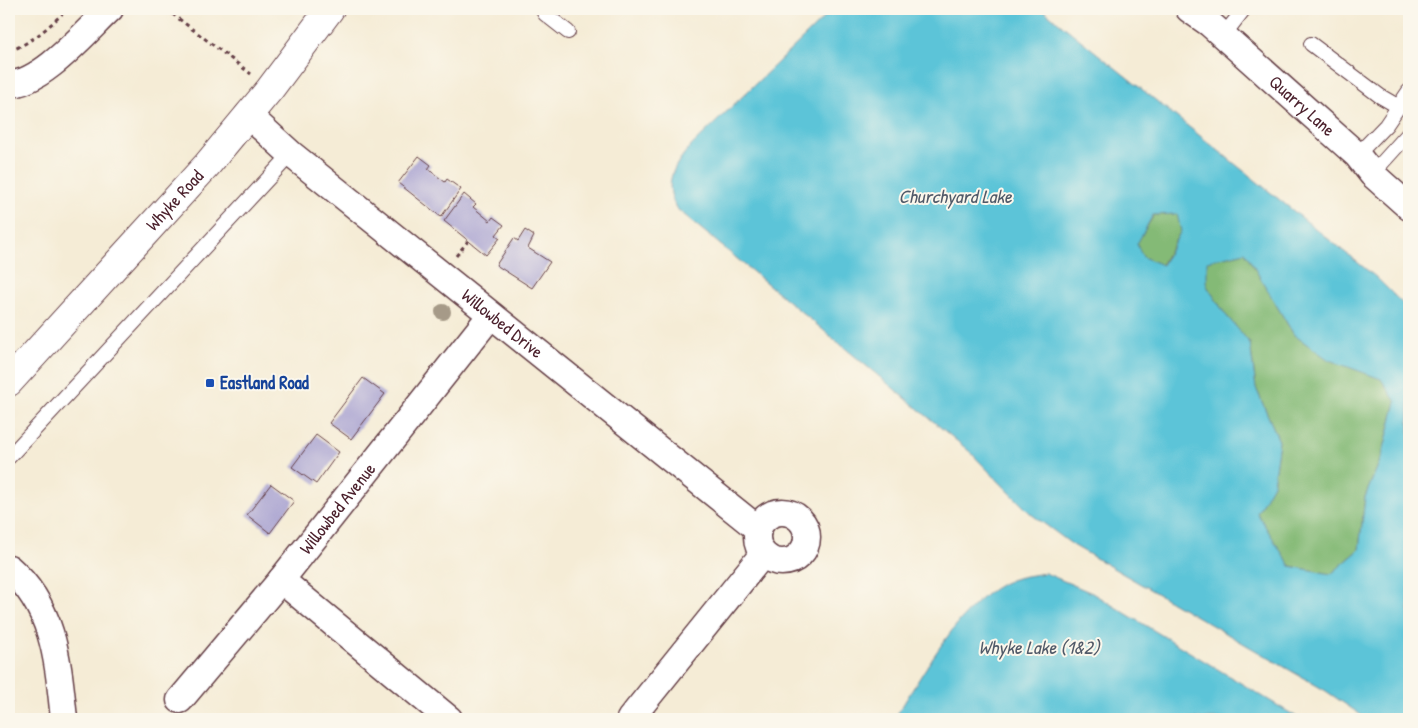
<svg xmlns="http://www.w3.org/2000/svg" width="1418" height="728" viewBox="0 0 1418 728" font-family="'Patrick Hand',sans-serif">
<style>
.forest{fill:#84ba76;stroke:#676c50}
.water{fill:#5cc4d8;stroke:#537282;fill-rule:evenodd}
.building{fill:#aaa4d1}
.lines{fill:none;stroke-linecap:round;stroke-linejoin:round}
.service-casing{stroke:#643e45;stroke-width:16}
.minor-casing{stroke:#643e45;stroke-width:29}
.secondary-casing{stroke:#643e45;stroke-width:30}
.path{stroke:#643e45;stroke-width:3;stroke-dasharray:4 4;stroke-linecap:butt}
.service{stroke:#fff;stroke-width:14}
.minor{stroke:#fff;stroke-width:26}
.secondary{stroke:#fff;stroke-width:28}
.tree{fill:#a69a88}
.transit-dot{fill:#1a4fb4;stroke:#fbf7ec;stroke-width:2}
.labels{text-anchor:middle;stroke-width:4;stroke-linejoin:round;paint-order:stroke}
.street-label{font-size:18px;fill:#4a1f2b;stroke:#fbf7ec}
.transit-label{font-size:18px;font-weight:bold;fill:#164399;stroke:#fbf7ec;text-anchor:start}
.water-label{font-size:19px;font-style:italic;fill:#505968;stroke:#fbf7ec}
</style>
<rect width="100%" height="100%" fill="#fbf7ec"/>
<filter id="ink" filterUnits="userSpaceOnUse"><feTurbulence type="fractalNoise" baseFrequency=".02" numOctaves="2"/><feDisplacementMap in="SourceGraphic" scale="10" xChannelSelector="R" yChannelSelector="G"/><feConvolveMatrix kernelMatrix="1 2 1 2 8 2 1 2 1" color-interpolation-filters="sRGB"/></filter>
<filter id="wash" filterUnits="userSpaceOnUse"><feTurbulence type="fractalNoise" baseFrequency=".0096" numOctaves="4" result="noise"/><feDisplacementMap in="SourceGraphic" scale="20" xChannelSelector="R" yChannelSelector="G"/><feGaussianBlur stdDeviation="1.12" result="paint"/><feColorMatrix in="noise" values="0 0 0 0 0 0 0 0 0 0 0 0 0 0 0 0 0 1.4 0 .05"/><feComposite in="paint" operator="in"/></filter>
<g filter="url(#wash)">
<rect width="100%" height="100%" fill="#f5ecd6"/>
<path class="forest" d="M1178 214 1181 231 1161 265 1143 257 1136 244 1154 215Z
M1245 252 1294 335 1330 360 1382 379 1396 402 1382 456 1365 497 1359 550 1331 574 1290 566 1256 513 1273 484 1279 441 1256 388 1250 343 1225 314 1207 286 1206 261Z"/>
<path class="water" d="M833 9H1042L1377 278 1409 310V719H1367L1326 691 1073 545 1031 514 969 451 676 208C664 183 672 169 688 149ZM1177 214 1181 231 1162 265 1143 257 1137 244 1153 215ZM1245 252 1294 335 1329 360 1381 379 1396 402 1382 456 1365 497 1359 550 1331 574 1290 566 1257 513 1273 484 1279 441 1256 388 1250 343 1225 314 1207 286V261Z
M1045 573 1092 593 1300 719H894C921 678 963 597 1011 580 1021 576 1034 575 1045 573Z"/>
<g id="blocks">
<path class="building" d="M419 156 431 165 428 169 445 182 447 179 461 189 441 217 398 183Z
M464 194 476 204 473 207 490 221 493 217 504 225 496 235 500 238 486 255 444 221Z
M525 230 534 236 528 248 550 262 532 288 496 265 514 238 518 241Z
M363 378 385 394 351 439 329 423Z
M316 435 339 452 316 484 292 467Z
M271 484 294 501 270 533 247 515Z"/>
</g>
</g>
<g filter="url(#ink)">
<use href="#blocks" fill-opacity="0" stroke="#643e45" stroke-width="1"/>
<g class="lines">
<defs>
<path id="service" d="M542 9 545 14 568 32
M1223 36 1244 9
M1311 44 1380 96 1399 107
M1357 155 1386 125 1409 91
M1372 174 1409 133
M9 457 291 154"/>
<g id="minor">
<path id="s1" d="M1189 9 1209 23 1357 155 1372 174 1409 207"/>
<path d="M9 84C42 84 86 31 110 9"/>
<path id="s2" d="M248 115 291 154 758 529"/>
<circle cx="782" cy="537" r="25"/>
<path d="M9 568C55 608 58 663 64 719"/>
<path d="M281 580 449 719"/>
<path id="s3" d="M180 700 281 580 491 315"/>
<path d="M630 719 763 554"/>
</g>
<g id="secondary">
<path id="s4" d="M9 382 207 165 270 89 330 9"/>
</g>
</defs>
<use href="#service" class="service-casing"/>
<use href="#minor" class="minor-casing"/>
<use href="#secondary" class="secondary-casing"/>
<path class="path" d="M166 9 251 74
M9 51C32 43 50 26 67 9
M456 256 468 241"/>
<use href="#service" class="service"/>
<use href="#minor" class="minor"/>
<use href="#secondary" class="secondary"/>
</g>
<circle class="tree" cx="443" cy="312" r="8"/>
</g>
<rect class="transit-dot" x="205" y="378" width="10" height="10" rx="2.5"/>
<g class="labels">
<g class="street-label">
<text dy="6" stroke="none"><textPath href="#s1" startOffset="149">Quarry Lane</textPath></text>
<text dy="6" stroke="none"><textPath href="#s4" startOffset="246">Whyke Road</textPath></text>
<text dy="6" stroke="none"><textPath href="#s2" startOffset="329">Willowbed Drive</textPath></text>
<text dy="6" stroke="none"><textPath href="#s3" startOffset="248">Willowbed Avenue</textPath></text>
</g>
<g class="transit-label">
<text x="220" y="389">Eastland Road</text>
</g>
<g class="water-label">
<text x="955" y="203">Churchyard Lake</text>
<text x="1039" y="654">Whyke Lake (1&amp;2)</text>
</g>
</g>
<rect width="1418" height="728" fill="none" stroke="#fbf7ec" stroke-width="30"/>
</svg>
